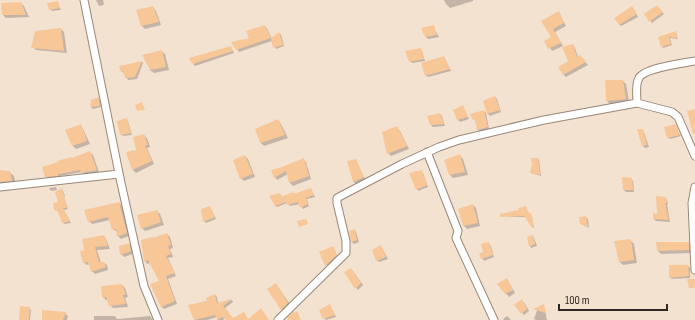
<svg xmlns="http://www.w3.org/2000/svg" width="695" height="320" viewBox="0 0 695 320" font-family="'Sofia Sans Condensed',sans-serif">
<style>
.shadow{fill:#0003}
.building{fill:#f8c798}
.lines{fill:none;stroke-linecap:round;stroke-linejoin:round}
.street-casing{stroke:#988778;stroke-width:9}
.street{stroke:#fff;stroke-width:7}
</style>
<rect width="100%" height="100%" fill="#f4e2d1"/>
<path class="shadow" d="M96 0H103L104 5 99 6Z
M444 0H473V1L450 8 446 4Z
M57 2 61 10 52 11 50 9Z
M21 3 24 6 29 17 6 18 3 15Z
M657 6 664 14 652 23 645 14Z
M153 7 156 11 161 25 145 29 142 26Z
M634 9 638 17 621 26 619 24Z
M559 13 566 26 555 32 563 46 552 51 546 41 552 38 543 21Z
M264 26 267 28 272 39 279 33 281 35 284 46 276 49 272 41 239 52 237 49Z
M433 26 439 37 428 39 426 37Z
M61 29 64 32 67 53 36 50 33 47Z
M676 32 678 39 670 38 672 45 663 48 659 38Z
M573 45 575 48 578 57 583 59 588 65 566 77 563 74 569 62Z
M231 47 234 53 195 66 193 64Z
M420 49 422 51 425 61 412 63 410 61Z
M161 51 165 54 169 70 154 73 150 70Z
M444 57 451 71 428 77 426 75Z
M142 62 143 63 137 79 128 80 124 73 121 71 120 67Z
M623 81 626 84 629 102 610 104 607 101Z
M495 97 497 99 501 112 490 116 488 114 484 101Z
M98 98 100 100 101 107 93 109 91 107Z
M463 106 469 119 460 122 458 120Z
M484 111 486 113 489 129 480 132 478 130 476 121 474 120Z
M440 114 442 116 445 126 433 127 431 125Z
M126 119 128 121 132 135 123 136 121 134Z
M278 120 281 124 288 138 264 146 261 143 256 129Z
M80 125 83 129 90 144 76 149 73 146Z
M675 126 681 136 670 139 668 137Z
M397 128 400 131 409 149 391 156 388 153Z
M639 130H642L644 132 649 147 645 148 643 146Z
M144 135 147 138 150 147 147 148 154 164 136 173 133 170 128 153 137 151Z
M90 153 93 155 99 172 85 175 82 172 60 176V178L49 179 46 176 72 159Z
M245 156 248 159 255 177 244 181 241 178Z
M460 156 463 159 468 175 453 178 450 175Z
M303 159 306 162 311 179 293 186 290 183 288 174 277 180 275 177 283 168Z
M538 159 539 160 541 176 531 173Z
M356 160 365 179 356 184 354 182 348 162Z
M0 171 9 172 14 176 16 185 0 189Z
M421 171 423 173 428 187 418 191 417 189Z
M631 179 633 181 634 192H626L624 190Z
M56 187 57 190 51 191 49 188Z
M62 189 65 196 64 197 68 209 64 210 71 223 64 224 58 211 55 210 60 203Z
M311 189 315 197 307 199 309 206 303 209 300 204 290 206 287 203 277 207 275 205 280 194 282 197 293 193 294 194Z
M665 198 667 200 668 204H667L670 222 656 221 654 219 658 215Z
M119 203 122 206 129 236 121 239 118 236 117 232 113 229 110 220 92 224 89 221Z
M473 205 476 208 480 226 467 229 464 226Z
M210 207 216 219 206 223 204 221Z
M157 211 160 214 164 225 145 231 142 228Z
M531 215 534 227 533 228 526 217H501Z
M586 217 588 219 589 228 581 224Z
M355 230 356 232 359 242 354 244 352 242 350 231Z
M167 234 170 237 173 248 170 249 173 257 168 258 176 276 168 279 177 304 164 309 162 307 151 285 160 282 150 263 147 264 145 261 154 239Z
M104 236 106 239 110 249 97 250 101 263H104L107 265 108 270 95 274 92 271 90 264 86 265 84 262 85 251Z
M532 236 534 238 537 246 531 248 530 246Z
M630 240 634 244 637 263 623 265 620 262Z
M688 243 691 246 692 253 661 254 658 251Z
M129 244 132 247 133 254 124 257 121 254Z
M489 244 491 246 494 257 484 261 480 254 484 253Z
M381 246 388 259 379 262 377 260Z
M333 247 338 257 328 267 320 253Z
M688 266 690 268V278L672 279 670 277Z
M353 271 363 285 358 290 345 272Z
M507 279 515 293 509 297 498 284Z
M122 285 125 288 128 297 125 298 128 307 113 308 110 305 108 300H106L103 297Z
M279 288 291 306 284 313 269 289Z
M215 295 217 297 218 303 232 300 233 302 225 308 234 320H227L225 318 223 320H218L217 317 207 320H195L190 305 208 301Z
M524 302 529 311 524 315 516 305Z
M330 305 336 317 326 320 320 310Z
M544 306 547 320H536L534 319 538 308Z
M29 308 31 310 30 320H20Z
M65 313 68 316 67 320H43Z
M94 316H115L117 319 150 316 153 320H94Z
M507 316 511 320H504L503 319Z"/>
<path class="building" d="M58 1 60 8 49 10 47 3Z
M21 2 26 15H2L1 3Z
M657 5 663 12 649 22 644 14Z
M153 6 159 22 141 26 136 10Z
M632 6 637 14 619 25 614 18Z
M559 11 564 23 553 29 561 43 548 49 544 41 551 37 541 21Z
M265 25 271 38 236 50 231 42 249 38 246 31Z
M434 25 437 35 425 37 421 28Z
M61 28 64 51 31 48 35 31Z
M676 31 677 38 669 37 671 44 661 47 658 37Z
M279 32 283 45 273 48 271 38Z
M573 44 577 57 580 55 586 62 563 75 558 67 568 61 562 47Z
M231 46 233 51 192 64 189 58Z
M421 48 424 59 409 62 405 51Z
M162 50 166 67 150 70 142 55Z
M444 56 450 69 425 76 421 63Z
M142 61 135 77 125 78 123 71 121 72 119 66Z
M605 80H623L626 99 606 101Z
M495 96 500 110 487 114 483 101Z
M98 97 100 106 90 107 91 100Z
M142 102 145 110 137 111 135 105Z
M463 105 468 117 457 120 453 110Z
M695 109V134H693L687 111Z
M484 110 488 127 477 130 475 120H473L470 114Z
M440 113 444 124 430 125 427 116Z
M127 118 131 133 120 135 117 121Z
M278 119 285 135 260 143 255 129Z
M81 124 87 141 72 146 65 130Z
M676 124 680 135 667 138 664 127Z
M397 126 407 146 387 154 382 132Z
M637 129H643L647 145 642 146Z
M144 134 148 145H145L152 161 132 170 126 152 136 150 133 137Z
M90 151 97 170 81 173 80 170 58 174V176L45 177 42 167 58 162 57 161 72 157V158Z
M460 154 465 172 449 175 444 160Z
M245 155 253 174 240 179 233 160Z
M304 158 309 176 289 183 286 171 274 178 271 170 282 167Z
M531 158H538L540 175 530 173 532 164Z
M356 159 364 177 353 182 347 161Z
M0 170 10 171 12 181 0 182Z
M422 170 427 185 416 190 409 173Z
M622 177 632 178 633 190H623Z
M62 188 67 208H63L70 221 62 223 57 210H54L53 203 58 202 55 192Z
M311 188 314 195 306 198 308 204 300 208 298 202 287 205 286 202 275 206 269 196 280 193 281 197 293 192V194Z
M656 196 666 197 667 203H665L669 220 653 219V213L657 214Z
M119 202 127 233 117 237 116 229 112 230 108 217 88 222 84 210Z
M473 204 478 223 463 226 458 209Z
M210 206 215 217 203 222 201 209Z
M526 206 529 213H531L534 226 532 228 524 216 500 217V214L519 210 518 208Z
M157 210 161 222 141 229 137 215Z
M586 216 588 227 580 224 579 217Z
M306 219 308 224 299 227 297 221Z
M355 229 357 240 351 242 349 231Z
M167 233 171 245 168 246 171 254 166 256 175 273 166 276 175 301 161 307 150 284 159 281 148 260 144 262 141 240 153 237V238Z
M104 235 108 246 95 247 99 262H104L106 267 91 272 88 262 83 263 80 251 84 250 82 239Z
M533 235 535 244 529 247 527 237Z
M631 239 634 260 619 262 614 241Z
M489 242 493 255 481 259 479 254 483 252 481 244Z
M656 242H689V250L657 251Z
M129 243 131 251 120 255 119 246Z
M381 245 386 257 376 261 372 250Z
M333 246 337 255 325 266 319 252Z
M669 265H688L689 276 669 278Z
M351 268 361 283 355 289 344 272Z
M507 278 513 290 505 294 497 284Z
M687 279H695V288H689Z
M276 283 288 303 281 310 267 289Z
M122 284 126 295H123L126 304 109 306 106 297 102 298 101 286Z
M215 294 217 303 232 299 223 306 233 318 244 312 248 319 261 308 269 320H226L222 317 217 320 215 315 194 320 188 305 207 301 206 298Z
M522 299 527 309 521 314 514 305Z
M330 304 335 315 323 319 319 310Z
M544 304 546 313 533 309Z
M20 306 30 307 29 320H19Z
M42 310 66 312 63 320H42Z
M294 311 295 313 297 311 301 320H288L287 318Z"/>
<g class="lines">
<defs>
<path id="street" d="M84 0 121 183 144 286 158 320
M637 103C637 96 635 84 639 78 644 68 684 63 695 61
M427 152 458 231 456 238 494 320
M0 187 119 174
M695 187 692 203 695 270
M278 320 346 253V241L337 203V198L402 164 439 147 459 140 544 120 637 103 672 112 678 117 695 156"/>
</defs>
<use href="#street" class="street-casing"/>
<use href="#street" class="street"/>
</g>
<path d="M559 304v6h108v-6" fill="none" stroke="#2e2721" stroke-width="2"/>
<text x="565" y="304" font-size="12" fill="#2e2721" stroke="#f4e2d1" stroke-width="3" paint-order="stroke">100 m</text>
</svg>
